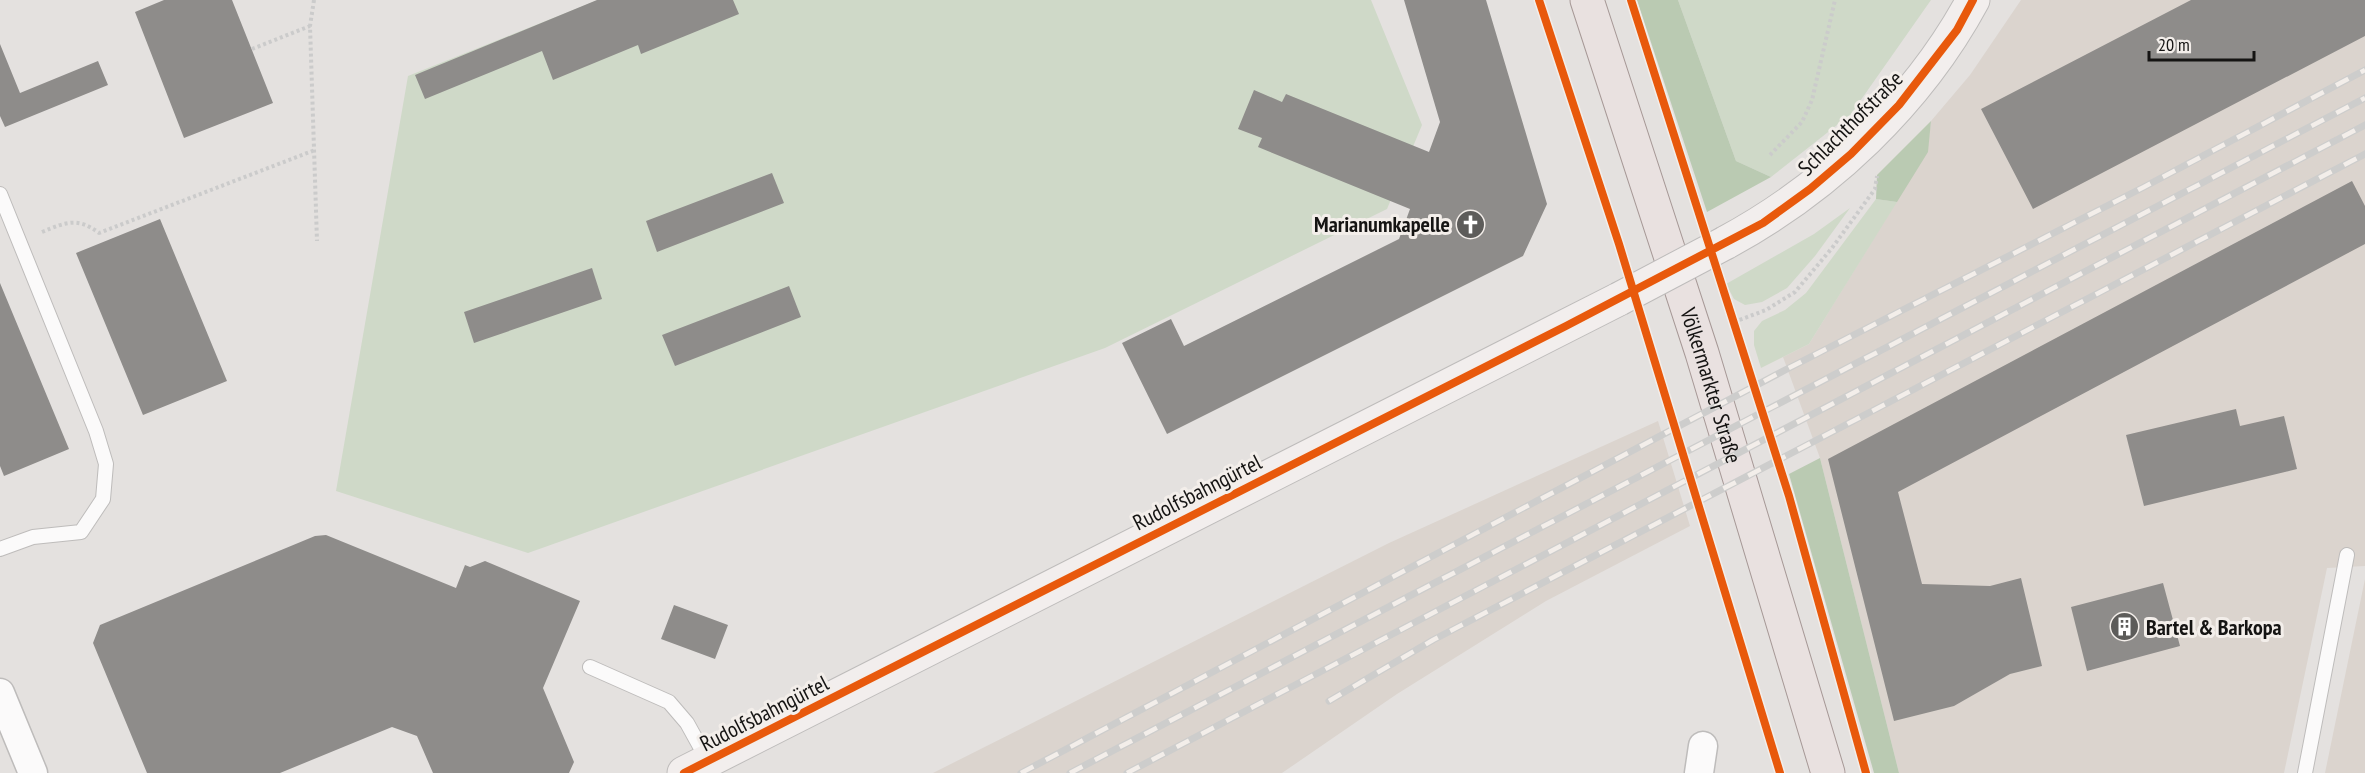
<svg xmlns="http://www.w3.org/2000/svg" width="2365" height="773" viewBox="0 0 2365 773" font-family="'PT Sans Narrow',sans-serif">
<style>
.built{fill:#dbd4ce}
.green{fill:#cfd9c8}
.forest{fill:#bacab2}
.building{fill:#8e8c8a}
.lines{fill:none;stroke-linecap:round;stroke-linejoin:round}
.lane-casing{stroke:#bebcbb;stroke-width:16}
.street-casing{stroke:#bebcbb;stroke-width:31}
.secondary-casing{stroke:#bebcbb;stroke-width:35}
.primary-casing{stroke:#a69896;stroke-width:35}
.path{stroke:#cbcbcb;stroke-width:4;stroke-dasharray:3 3;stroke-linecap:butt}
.lane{stroke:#fbfafa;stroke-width:14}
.street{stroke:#fbfafa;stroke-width:28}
.secondary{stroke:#f2eeed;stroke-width:33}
.primary{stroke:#e9e1e0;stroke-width:33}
.rail-casing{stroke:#cdcdcc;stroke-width:7}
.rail{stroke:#f3eeea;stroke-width:4.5;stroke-dasharray:14;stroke-linecap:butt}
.secondary-bridge-casing{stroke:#bebcbb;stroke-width:35;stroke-linecap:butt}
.secondary-bridge{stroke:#f2eeed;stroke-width:33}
.cycleway-casing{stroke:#f3eeea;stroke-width:11}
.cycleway{stroke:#e8590c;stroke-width:8}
.labels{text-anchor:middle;stroke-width:6;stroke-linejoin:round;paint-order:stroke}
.street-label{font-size:22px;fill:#151413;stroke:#f3eeea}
.poi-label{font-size:22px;font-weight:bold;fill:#151413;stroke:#f3eeea;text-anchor:end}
</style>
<rect width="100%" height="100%" fill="#e4e1df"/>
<path class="built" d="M2021 0H2365V566L2327 568 2284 773H1899L1820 458 1783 357 1809 344 1927 152 1931 121 1970 75Z
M1658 421 1690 526 1546 601 1397 694 1282 773H933L1389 543Z
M2365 579V773H2325Z"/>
<path class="green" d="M598 0H1371L1422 125 1387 209 1105 348 528 553 336 491 408 76Z
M1678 0H1931L1851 114 1771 177 1736 161Z
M1876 199 1897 202 1809 344 1761 368 1754 345V331L1762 321 1785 310 1806 293Z
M1850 208 1815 256 1787 288 1762 302 1745 305 1734 299 1726 284 1814 234Z"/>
<path class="forest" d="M1637 0H1678L1736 161 1771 177 1707 212Z
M1931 121 1928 152 1897 202 1876 199 1877 175Z
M1820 458 1899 773H1874L1789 474Z"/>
<path class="building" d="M164 0H232L273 103 184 138 135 12Z
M597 0H733L739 14 641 54 638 45 553 80 542 51 425 99 415 75Z
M1404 0H1486L1547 204 1523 256 1167 434 1122 343 1171 319 1184 346 1399 239 1410 209 1258 147 1262 138 1238 129 1254 90 1282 102 1286 94 1429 152 1440 122Z
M2191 0H2365V36L2033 209 1981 109Z
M0 44 20 93 98 61 108 85 5 127 0 116Z
M772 173 784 203 657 252 646 221Z
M2352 181 2365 206V244L1898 492 1922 584 1990 586 2021 578 2042 666 2010 674 1954 706 1894 721 1828 459Z
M160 219 227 381 143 415 76 253Z
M592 268 602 299 474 343 464 312Z
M0 283 69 449 4 476 0 466Z
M789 286 801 317 675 366 662 335Z
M2236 409 2240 426 2284 416 2297 469 2144 506 2126 435Z
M326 535 456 588 465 565 470 567 485 561 580 601 543 688 574 762 569 773H433L417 736 392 727 280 773H147L93 643 100 625 315 536Z
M2163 583 2180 646 2087 671 2071 607Z
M674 605 728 625 715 659 661 639Z"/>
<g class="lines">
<defs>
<path id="lane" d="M0 194 96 431 106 464 103 499 81 532 33 537 0 549
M590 667 669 702 687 723 708 761
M2305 773 2347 555"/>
<path id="street" d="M0 693 33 773
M1699 773 1703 746"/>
<path id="secondary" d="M1725 243C1827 188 1918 102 1973 0
M684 773 1619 299"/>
<g id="primary">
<path id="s1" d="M1587 0 1702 353 1828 773"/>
</g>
</defs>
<use href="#lane" class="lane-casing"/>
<use href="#street" class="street-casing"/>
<use href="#secondary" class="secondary-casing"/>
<use href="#primary" class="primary-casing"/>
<path class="path" d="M314 0 310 26 317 241
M252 49 310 26
M1770 155 1802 122 1812 100 1835 0
M42 232C66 222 78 217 99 233L315 150
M1734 322 1766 310 1795 292 1832 248 1875 189 1877 176"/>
<use href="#lane" class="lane"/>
<use href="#street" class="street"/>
<use href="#secondary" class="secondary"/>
<use href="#primary" class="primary"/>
<defs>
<path id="rail" d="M1329 701 1433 640 2365 154
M1021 773 1787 369 2144 187 2365 70
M1070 773 2365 98
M1127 773 2365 125"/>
</defs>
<use href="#rail" class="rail-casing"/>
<use href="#rail" class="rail"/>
<defs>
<path id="secondary-bridge" d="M1619 299 1725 243"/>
</defs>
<use href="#secondary-bridge" class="secondary-bridge-casing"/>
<use href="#secondary-bridge" class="secondary-bridge"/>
<defs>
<path id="cycleway" d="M1539 0 1619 244 1780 773
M1631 0 1789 496 1866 773
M684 773 1566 326 1763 223 1810 189 1851 154 1899 105 1957 30 1973 0"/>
</defs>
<use href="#cycleway" class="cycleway-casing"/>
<use href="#cycleway" class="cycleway"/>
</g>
<defs>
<symbol id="church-disc" viewBox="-11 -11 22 22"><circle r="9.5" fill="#5d5c5a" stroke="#f3eeea"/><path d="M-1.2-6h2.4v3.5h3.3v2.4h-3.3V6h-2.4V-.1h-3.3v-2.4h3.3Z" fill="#fff"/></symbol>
<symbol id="building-disc" viewBox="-11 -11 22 22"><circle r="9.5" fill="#5d5c5a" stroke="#f3eeea"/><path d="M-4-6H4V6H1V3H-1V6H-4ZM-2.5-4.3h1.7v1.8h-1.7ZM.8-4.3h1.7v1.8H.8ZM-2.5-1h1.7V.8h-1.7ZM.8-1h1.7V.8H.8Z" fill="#fff"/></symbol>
</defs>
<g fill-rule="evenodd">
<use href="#church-disc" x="1454" y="208" width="33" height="33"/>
<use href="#building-disc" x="2108" y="610" width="33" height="33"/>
</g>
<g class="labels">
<g class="street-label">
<text transform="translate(1850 123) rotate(-45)" y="8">Schlachthofstraße</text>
<text dy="8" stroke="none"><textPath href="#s1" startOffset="405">Völkermarkter Straße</textPath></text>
<text transform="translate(1197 492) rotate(-27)" y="8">Rudolfsbahngürtel</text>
<text transform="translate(764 713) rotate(-27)" y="8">Rudolfsbahngürtel</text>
</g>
<g class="poi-label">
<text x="1450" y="232">Marianumkapelle</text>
<text x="2146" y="635" text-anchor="start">Bartel &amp; Barkopa</text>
</g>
</g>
<path d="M2149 51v9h105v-9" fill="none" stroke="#151413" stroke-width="3"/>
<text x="2158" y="51" font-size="18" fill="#151413" stroke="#f3eeea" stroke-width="4.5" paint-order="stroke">20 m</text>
</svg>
